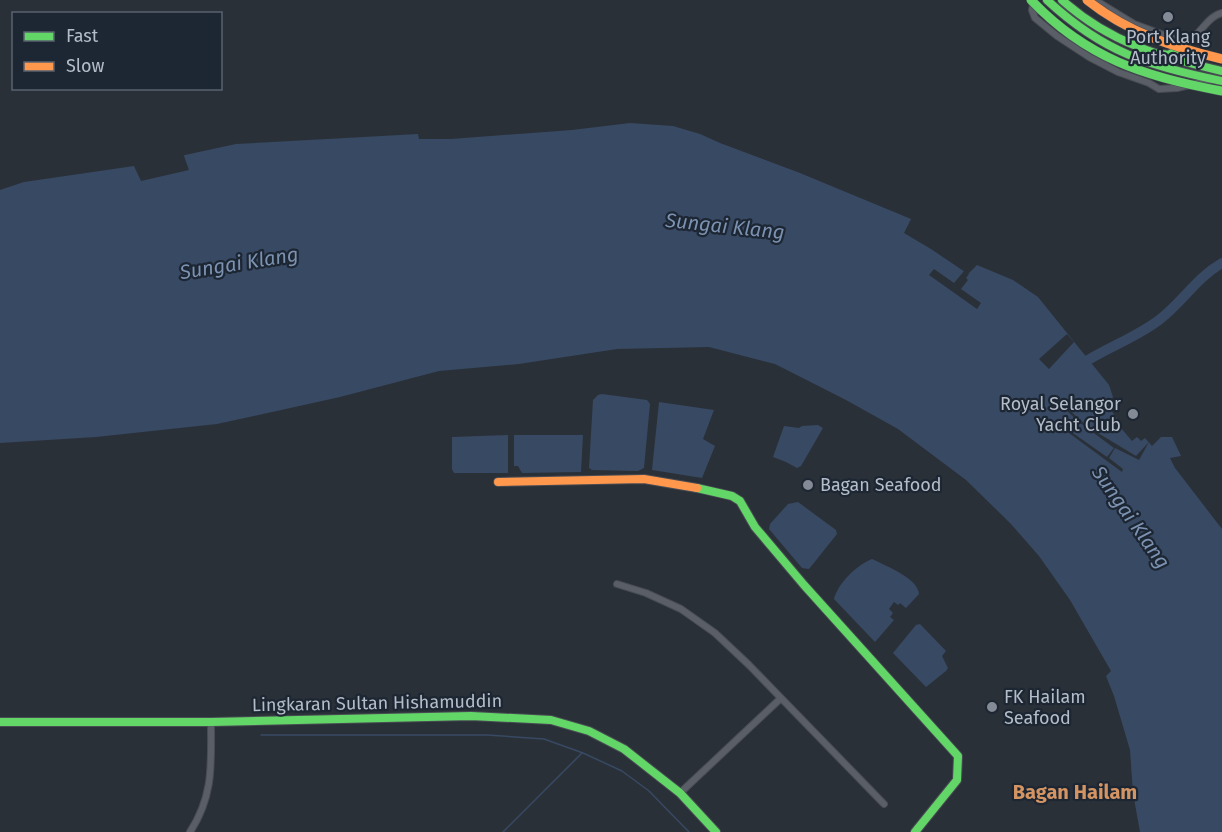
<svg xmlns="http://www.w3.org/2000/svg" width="1222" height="832" viewBox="0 0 1222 832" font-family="'Fira Sans',sans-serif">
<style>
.water{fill:#384963}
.pier{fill:#2a3038}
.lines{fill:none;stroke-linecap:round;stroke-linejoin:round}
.stream{stroke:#384963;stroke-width:1.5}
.river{stroke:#384963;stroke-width:10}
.street-casing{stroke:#484c53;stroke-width:8}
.fast-casing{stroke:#484c53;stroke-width:10}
.slow-casing{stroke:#484c53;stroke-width:10}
.street{stroke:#5a5e66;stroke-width:6}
.fast{stroke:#63d668;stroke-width:8}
.slow{stroke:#ff974d;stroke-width:8}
.fast-bridge-casing{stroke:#484c55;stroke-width:10;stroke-linecap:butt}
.slow-bridge-casing{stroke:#484c55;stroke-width:10;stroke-linecap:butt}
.fast-bridge{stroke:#63d668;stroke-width:9}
.slow-bridge{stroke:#ff974d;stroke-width:9}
.poi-dot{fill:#848b96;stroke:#1d2633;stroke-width:2}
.labels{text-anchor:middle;stroke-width:4.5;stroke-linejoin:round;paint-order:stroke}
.poi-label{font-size:18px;fill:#b4bcc9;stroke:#1d2633;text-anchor:start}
.street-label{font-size:18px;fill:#b4bcc9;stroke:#1d2633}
.water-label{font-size:20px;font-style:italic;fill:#7c92b1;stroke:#1d2633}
.neighbourhood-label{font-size:20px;font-weight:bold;fill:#d59563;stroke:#1d2633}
</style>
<rect width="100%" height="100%" fill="#2a3038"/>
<path class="water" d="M630 123 673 126 700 134 720 143 800 173 911 219 904 233 931 249 968 274 977 265 1013 280 1038 297 1109 385 1113 397 1109 402 1113 407 1110 409 1117 418 1115 421 1132 441 1137 437 1141 441 1145 438 1152 446 1161 437H1172L1181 456 1170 458 1175 468 1222 529V832H1140L1133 793 1130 750 1114 696 1106 676 1111 671 1070 600 1039 556 1010 523 966 480 898 429 846 400 775 364 709 347 617 349 519 364 439 371 340 397 217 424 96 437 0 443V190L24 182 134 166 236 144 418 134 419 139H451L572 130Z
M602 394 647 400 650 404 644 468 638 471 592 470 589 468 593 400 598 395Z
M659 402 714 410 703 439 715 446 702 478 652 470Z
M818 425 823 428 801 466 797 468 786 462 773 457 784 426 799 428 802 426Z
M508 435V473H454L452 469V437Z
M514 435H583L581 472 522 473 518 466H514Z
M798 502 836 530 837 534 809 569 802 568 769 529 770 524 788 504Z
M872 559C886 566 918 578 919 594L906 608 900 603 898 605 894 602 889 609 893 613 890 617 894 620 875 642 834 599C838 583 857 565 872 559Z
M920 624 946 651 942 656 948 668 946 671 926 687 893 653 916 625Z"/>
<path class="pier" d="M185 153 184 156 189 170 141 181 134 166 136 163Z
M934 269 954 283 964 271 969 274 966 278 968 280 961 289 981 303 977 309 929 275Z
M1067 334 1074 342 1049 369 1039 359Z
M1067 408 1088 427 1136 456 1149 442 1139 460 1115 448 1109 458 1123 469 1122 472 1069 433 1070 431 1107 457 1114 448 1079 422 1065 409Z"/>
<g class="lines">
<path class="stream" d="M261 735H487L544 739 583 753 622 771 649 791 689 832
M503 832 582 753"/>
<path class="river" d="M1077 367C1103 349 1134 339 1159 320 1182 303 1196 278 1222 263"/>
<defs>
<path id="street" d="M1034 0 1032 10 1035 18 1057 36 1089 57 1118 72 1149 83 1159 89 1177 88 1210 80
M1095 0 1134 24 1183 42C1200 39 1205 17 1222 13
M617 584 646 593 681 609 715 633 749 665 884 804
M680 793 780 699
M190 832C214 795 211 764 211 722"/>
<path id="fast" d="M1047 0C1103 52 1148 66 1222 81
M1062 0C1110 43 1161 57 1222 71
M1162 54 1169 55 1189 41
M697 488 732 496 740 501 755 527 804 585 958 756 957 780 915 832
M0 722H211L471 716 551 720 589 731 624 749 680 793 716 832"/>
<path id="slow" d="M498 482 644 479 697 488"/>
</defs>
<use href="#street" class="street-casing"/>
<use href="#fast" class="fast-casing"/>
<use href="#slow" class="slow-casing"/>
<use href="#street" class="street"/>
<use href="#fast" class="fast"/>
<use href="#slow" class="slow"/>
<defs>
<path id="fast-bridge" d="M1031 0C1086 58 1145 77 1222 91"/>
<path id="slow-bridge" d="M1087 0C1127 32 1172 47 1222 59"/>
</defs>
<use href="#fast-bridge" class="fast-bridge-casing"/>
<use href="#slow-bridge" class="slow-bridge-casing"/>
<use href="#fast-bridge" class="fast-bridge"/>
<use href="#slow-bridge" class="slow-bridge"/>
</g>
<g class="poi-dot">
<circle cx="1168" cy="17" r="6"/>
<circle cx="1133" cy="414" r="6"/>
<circle cx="808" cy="485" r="6"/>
<circle cx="992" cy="707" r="6"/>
</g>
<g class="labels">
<g class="poi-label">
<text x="1168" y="43" text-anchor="middle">Port Klang<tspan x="1168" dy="21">Authority</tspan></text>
<text x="1121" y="410" text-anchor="end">Royal Selangor<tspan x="1121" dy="21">Yacht Club</tspan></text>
<text x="820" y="491">Bagan Seafood</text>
<text x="1004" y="703">FK Hailam<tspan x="1004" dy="21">Seafood</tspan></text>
</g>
<g class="street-label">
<text transform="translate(377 703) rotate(-1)" y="6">Lingkaran Sultan Hishamuddin</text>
</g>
<g class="water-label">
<text transform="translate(725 226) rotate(6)" y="7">Sungai Klang</text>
<text transform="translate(239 263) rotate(-9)" y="7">Sungai Klang</text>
<text transform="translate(1131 517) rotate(55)" y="7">Sungai Klang</text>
</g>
<g class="neighbourhood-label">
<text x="1075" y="799">Bagan Hailam</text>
</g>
</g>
<rect x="12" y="12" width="210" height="78" fill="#1d2633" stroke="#59626f" stroke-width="1.5"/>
<rect x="24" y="32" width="30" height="9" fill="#63d668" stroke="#59626f" stroke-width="1.5"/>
<text x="66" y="42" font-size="18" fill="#b4bcc9">Fast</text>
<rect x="24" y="62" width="30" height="9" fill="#ff974d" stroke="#59626f" stroke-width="1.5"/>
<text x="66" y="72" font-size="18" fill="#b4bcc9">Slow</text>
</svg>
